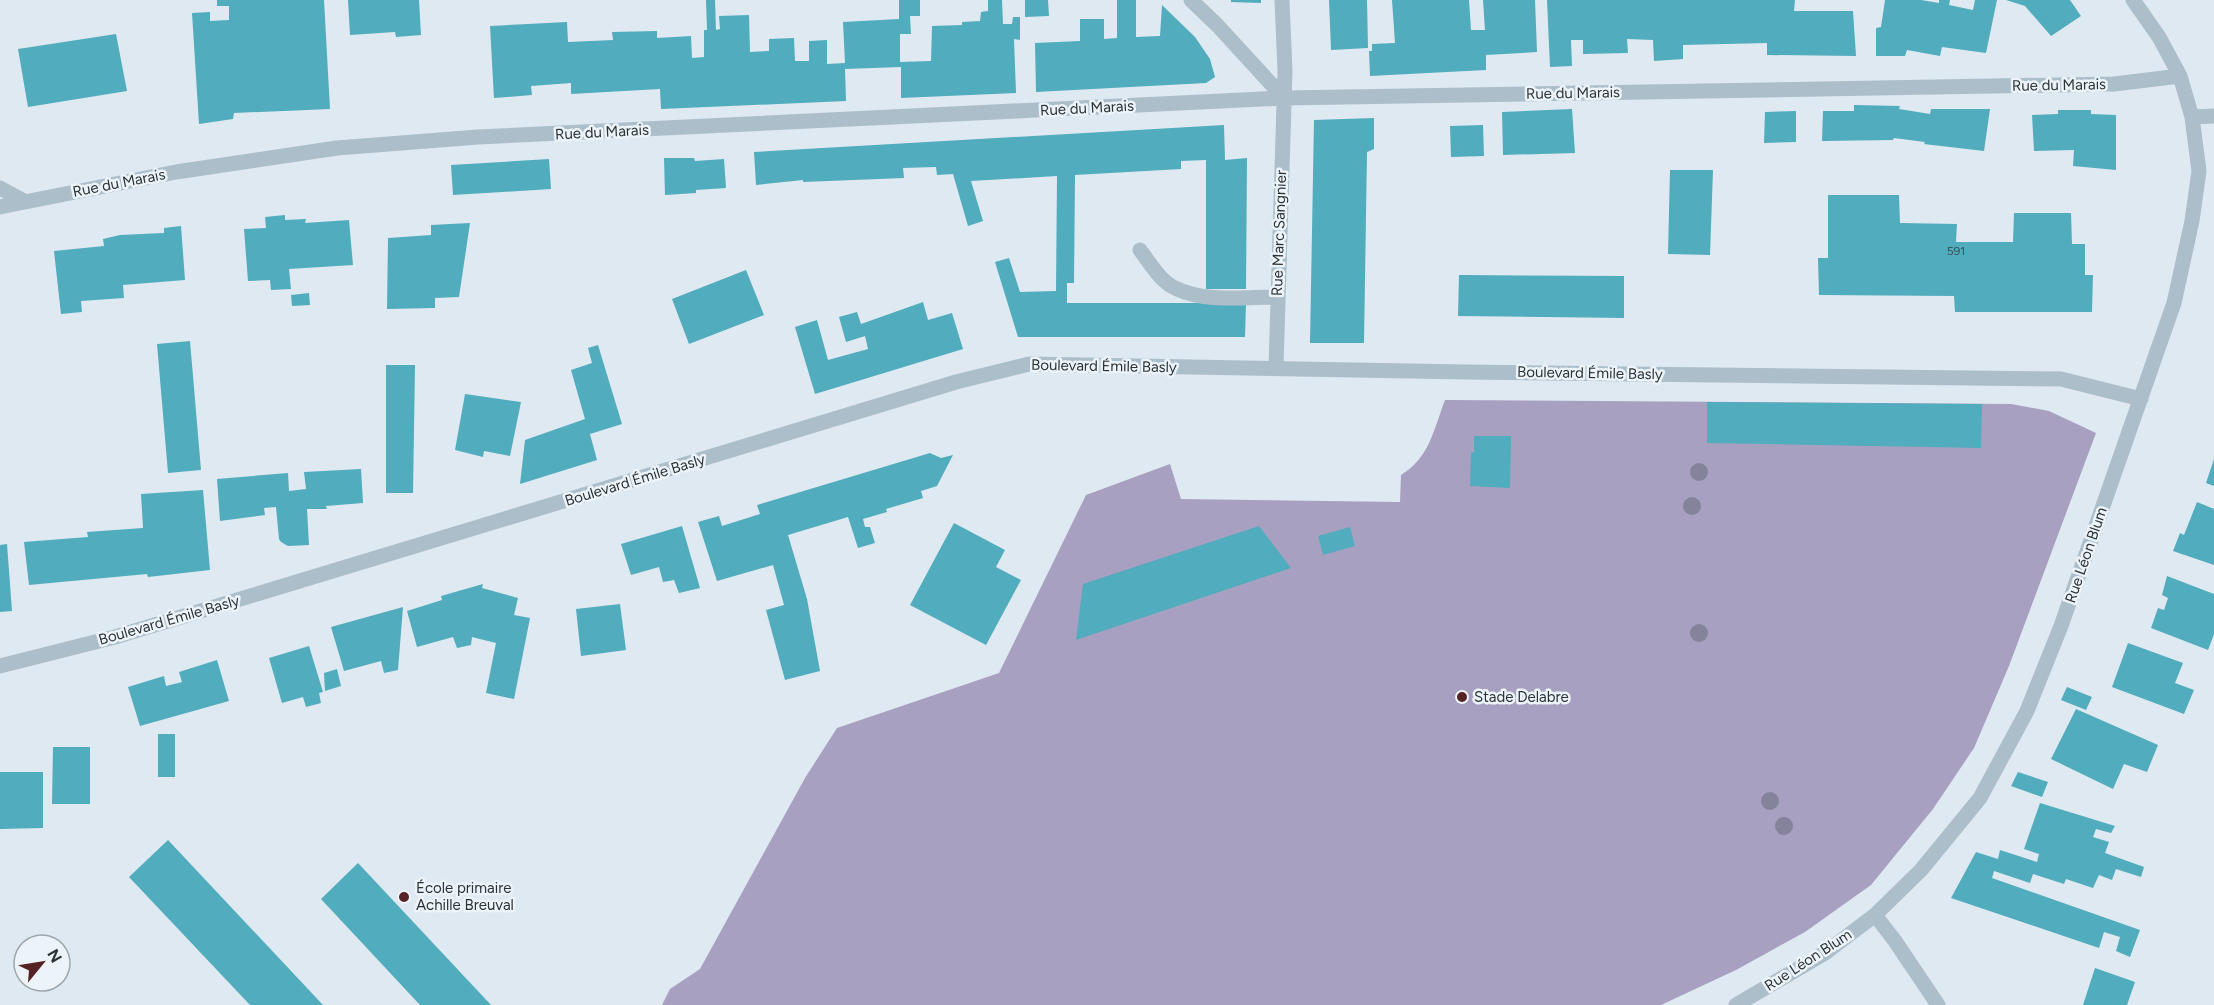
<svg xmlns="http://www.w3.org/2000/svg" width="2214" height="1005" viewBox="0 0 2214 1005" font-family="Figtree,sans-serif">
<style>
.green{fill:#a8a0c0}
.building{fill:#51acbd}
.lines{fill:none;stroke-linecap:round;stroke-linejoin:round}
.minor{stroke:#acbec9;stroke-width:15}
.tree{fill:#84839b}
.poi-dot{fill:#562223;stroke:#ecf3f9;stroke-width:2}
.labels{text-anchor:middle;stroke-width:5;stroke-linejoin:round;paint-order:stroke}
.number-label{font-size:12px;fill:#345258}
.street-label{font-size:15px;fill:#2a3437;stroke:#ecf3f9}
.poi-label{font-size:15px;fill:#2a3437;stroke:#ecf3f9;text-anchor:start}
</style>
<rect width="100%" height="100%" fill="#dfe9f1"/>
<path class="green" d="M1445 400 2011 404 2049 411 2096 433 2009 666 1974 748 1933 809 1871 885 1805 932 1736 970 1661 1005H662L670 989 700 969 805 778 837 728 999 673 1086 495 1170 464 1181 499 1400 502 1401 475C1430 457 1433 431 1445 400Z"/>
<path class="building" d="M217 0H324L330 109 234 113 233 119 199 124 192 13 210 12V21L229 20V6H217Z
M348 0H419L421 35 396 37 395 32 350 35Z
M706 0H715L716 30 720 29 719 16 749 15 750 52 769 51V39L794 38 795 61H809V41L827 40V64L845 63 843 22 899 19V0H920V16H910L911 34H900V62L931 61 932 26 962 25V22L980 21 981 12 988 11V0H1002L1003 24H1012L1013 17H1020V40L1014 39 1016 93 901 98V67L845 69 846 101 661 109 660 89 571 94V83L531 86 532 95 494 98 490 26 567 22 568 42 613 40 612 32 657 31V38L691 36 692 58 704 57V30H707Z
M1025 0H1048L1049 16 1025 17Z
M1117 0H1136V37L1160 36 1162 5 1195 37 1210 59 1215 77 1206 83 1036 92 1035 43 1080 41V19H1104V39L1117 38Z
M1231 0H1261V3L1231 2Z
M1329 0H1367L1368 48 1331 50Z
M1392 0H1469L1471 30H1485L1483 0H1535L1537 52 1486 55V70L1370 76 1369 51H1372V44L1395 43Z
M1547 0H1795L1794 11H1853L1856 56 1767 55V43L1683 45V59L1654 61 1653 40 1627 39 1628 53 1583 54V40H1571L1572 66 1550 67Z
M1885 0H1921L1939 3V0H1950L1949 5 1973 10 1975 0H1997L1986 53 1942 47 1940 56 1907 50 1905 56H1876V28L1881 27Z
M2006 0H2070L2081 16 2051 36 2025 6Z
M116 34 127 91 28 107 18 49Z
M1854 105 1900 106 1899 109 1930 114 1931 109H1990L1984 151 1924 144 1925 142 1894 138 1893 140 1822 141 1823 111H1854Z
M1572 109 1575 153 1503 155 1502 112Z
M2058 110H2091V114L2116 115V170L2073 166 2074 150 2034 151 2032 115 2058 114Z
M1796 111V142L1764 143 1765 112Z
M1374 118V149L1367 152 1364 343H1310L1314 120Z
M1224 125 1225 160 1247 158 1246 289H1206V160L1181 161V169L1075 175 1074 283H1067V303H1246L1245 337H1018L995 262 1009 258 1020 292 1056 291 1057 176 971 181 983 221 968 226 953 174 937 175 936 167 903 168 904 178 803 182V180L756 185 754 152Z
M1483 125 1484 156 1451 157 1450 126Z
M664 158H694L695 161 724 159 726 188 696 190V193L665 195Z
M549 159 551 189 453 195 451 165Z
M1670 170H1713L1710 255 1668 254Z
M1828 195H1899L1900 223 1957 224 1956 242H2013L2014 213H2071L2072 244H2085V275H2093L2092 312H1955L1954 296 1819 295 1818 258H1828Z
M285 215V220L306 219 305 223 349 220 353 265 289 269 291 289 271 290 270 280 248 281 244 229 266 228 265 217Z
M470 223 459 297 435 298V308L387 309 388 238 431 235V225Z
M181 226 185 280 123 285 124 298 81 301 82 312 61 314 54 251 104 246 103 239 120 235 164 233V228Z
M746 270 764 315 689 344 672 299Z
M1459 275 1624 276V318L1458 316Z
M309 293 310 305 292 306 291 295Z
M923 302 928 320 952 313 963 349 815 394 795 327 817 320 828 360 868 349 865 336 846 342 839 317 857 312 861 324Z
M190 341 201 470 168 473 157 344Z
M598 345 622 424 590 434 597 460 520 484 525 440 585 419 571 370 592 363 588 348Z
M386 365H415L413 493H386Z
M465 394 521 402 510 456 484 451 483 457 455 450Z
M1707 402 1982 404 1981 448 1707 443Z
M1474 436H1511L1510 488 1470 486 1471 452 1474 453Z
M930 453 941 458 953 455 937 486 921 491 923 498 886 509 887 512 863 519 865 527H870L875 543 858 548 848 517 788 535 807 599 820 671 785 680 766 610 784 605 773 565 717 581 698 522 719 516 722 526 760 514 757 505Z
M2214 459V486L2206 483Z
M361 469 363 503 326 506 327 509H307L309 545 288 546 281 542 279 539 276 507 264 508 265 515 220 521 217 479 288 473 289 491 306 489 304 472Z
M203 490 210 570 148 577 147 574 29 585 24 542 88 537 87 532 143 528 141 494Z
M2197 502 2214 509V565L2173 551 2180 533 2184 535Z
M954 523 1005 550 996 567 1021 580 986 645 910 605Z
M682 526 700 588 679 593 674 580 663 582 659 567 631 575 621 544Z
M1259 526 1291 568 1076 640 1083 584Z
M1350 527 1355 546 1323 555 1318 536Z
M7 544 12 611 0 612V545Z
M2167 576 2214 594V634L2208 650 2151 628 2158 608 2164 610 2168 598 2162 595Z
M483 584 482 588 518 598 514 615 530 618 514 699 486 693 496 643 472 637 471 645 457 648 453 637 417 647 407 611 442 600 441 596Z
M620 604 626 650 581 656 576 609Z
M403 607 398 670 384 673 381 661 344 671 331 627Z
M2128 643 2183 663 2175 683 2194 690 2184 714 2112 687Z
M309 646 323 692 319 693 321 703 306 707 303 697 282 703 269 658Z
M217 660 229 701 140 726 128 687 164 676 166 686 182 682 179 672Z
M337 669 341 686 325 691 324 673Z
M2067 687 2092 697 2086 710 2061 700Z
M2076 709 2158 745 2147 772 2124 764 2113 789 2051 759Z
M158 734H175V777H158Z
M53 747H90V804H52Z
M0 772H43V828L0 829Z
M2018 772 2048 782 2042 797 2011 786Z
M2040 803 2115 826 2111 833 2096 829 2093 837 2109 842 2105 853 2144 867 2141 877 2116 869 2112 880 2099 875 2093 888 2066 879 2064 884 2033 874 2030 883 1994 871 1992 878 2140 930 2130 957 2116 951 2120 937 2104 932 2099 948 1951 898 1976 852 1998 859 2000 850 2037 862 2039 854 2024 849Z
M168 840 323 1005H250L129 877Z
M358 863 491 1005H420L321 899Z
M2095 968 2135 982 2127 1005H2083Z"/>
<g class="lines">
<path class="minor" d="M1191 0 1218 26 1284 98
M2192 117 2214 116
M0 188 24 201
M0 207 176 172 337 148 478 137 1284 98 2114 84 2180 76
M1140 250C1150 263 1160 281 1175 288 1205 303 1245 297 1277 297
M1276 367 1285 71 1282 0
M0 666 115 637 956 382 1029 364 1466 372 2061 379 2141 399
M1875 915 1895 941 1938 1005
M1736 1005 1825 953 1875 915 1921 870 1980 798 2027 711 2061 626 2174 303 2192 221 2199 171 2192 117 2180 76 2159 37 2133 0"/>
</g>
<g class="tree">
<circle cx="1699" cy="472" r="9"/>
<circle cx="1692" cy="506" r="9"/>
<circle cx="1699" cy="633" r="9"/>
<circle cx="1770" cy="801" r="9"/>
<circle cx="1784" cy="826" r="9"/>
</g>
<g class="poi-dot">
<circle cx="1462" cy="697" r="6"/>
<circle cx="404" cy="897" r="6"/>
</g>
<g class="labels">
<g class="number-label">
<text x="1956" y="255">591</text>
</g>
<g class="street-label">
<text transform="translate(2059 85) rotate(-1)" y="5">Rue du Marais</text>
<text transform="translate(1573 93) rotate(-1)" y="5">Rue du Marais</text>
<text transform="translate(1087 108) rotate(-3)" y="5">Rue du Marais</text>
<text transform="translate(602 132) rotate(-3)" y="5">Rue du Marais</text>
<text transform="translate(119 183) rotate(-11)" y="5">Rue du Marais</text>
<text transform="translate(1279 233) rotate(-88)" y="5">Rue Marc Sangnier</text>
<text transform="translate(1104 366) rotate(1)" y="5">Boulevard Émile Basly</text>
<text transform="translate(1590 373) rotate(1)" y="5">Boulevard Émile Basly</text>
<text transform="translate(635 480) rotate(-17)" y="5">Boulevard Émile Basly</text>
<text transform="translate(2086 555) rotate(-71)" y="5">Rue Léon Blum</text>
<text transform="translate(169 620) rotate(-16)" y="5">Boulevard Émile Basly</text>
<text transform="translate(1808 960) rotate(-33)" y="5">Rue Léon Blum</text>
</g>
<g class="poi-label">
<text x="1474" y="702">Stade Delabre</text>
<text x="416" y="893">École primaire<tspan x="416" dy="17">Achille Breuval</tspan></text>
</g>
</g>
<g transform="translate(42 963) rotate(60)"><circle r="28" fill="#ecf3f9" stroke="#9ea7ab" stroke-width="1.5"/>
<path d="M0-4.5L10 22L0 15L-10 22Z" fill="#562223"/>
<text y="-9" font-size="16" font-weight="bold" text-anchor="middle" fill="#2a3437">N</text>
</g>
</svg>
